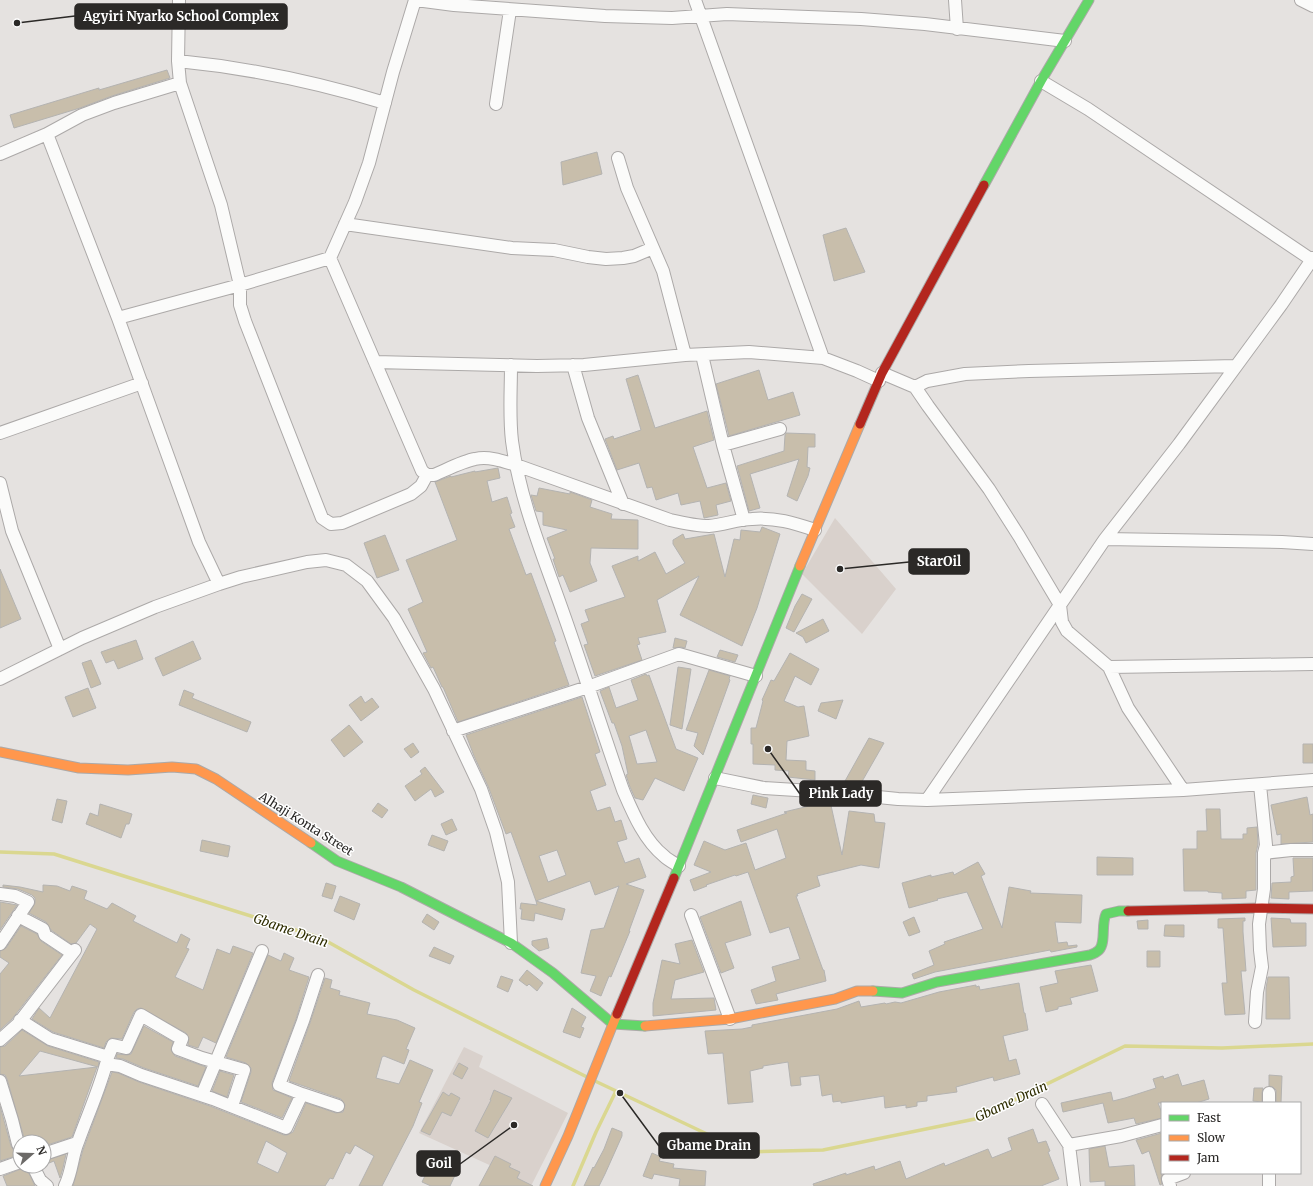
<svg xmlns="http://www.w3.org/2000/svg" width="1313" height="1186" viewBox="0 0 1313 1186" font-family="Merriweather,serif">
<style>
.built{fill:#d9d1cc}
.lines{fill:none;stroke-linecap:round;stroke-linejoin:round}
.stream{stroke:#dad790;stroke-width:3.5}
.building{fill:#c8beab;stroke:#b4b3b1;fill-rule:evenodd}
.street-casing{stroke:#aca9a8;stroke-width:14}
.fast-casing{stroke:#aca9a8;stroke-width:11}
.slow-casing{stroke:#aca9a8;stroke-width:11}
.jam-casing{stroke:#aca9a8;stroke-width:11}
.street{stroke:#fbfbfa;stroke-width:12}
.fast{stroke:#63d668;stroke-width:9}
.slow{stroke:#ff974d;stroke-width:9}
.jam{stroke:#b3261e;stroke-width:9}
.labels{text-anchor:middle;stroke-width:3;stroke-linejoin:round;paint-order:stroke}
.street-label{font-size:12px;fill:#2b2927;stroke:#fff}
.water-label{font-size:13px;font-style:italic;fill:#2e2d00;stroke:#fff}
.leader{fill:none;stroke:#2b2927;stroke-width:1.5}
.callout-dot{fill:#2b2927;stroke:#fff;stroke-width:1.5}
.callout{fill:#2b2927;stroke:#2b2927;stroke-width:1.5}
.callout-label{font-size:13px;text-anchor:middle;font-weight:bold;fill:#fff}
</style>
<rect width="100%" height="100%" fill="#e5e2e0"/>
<path class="built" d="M835 518 896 589 862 634 802 574Z
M464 1047 483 1056 479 1067 568 1113 531 1186 507 1173 419 1133Z"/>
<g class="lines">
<path class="stream" d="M0 852 54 854 321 938 414 990 587 1077
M595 1081 745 1152 823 1150 975 1119 1125 1046 1222 1048 1313 1044
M573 1186 596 1132 616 1091"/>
</g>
<path class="building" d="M167 70 170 78 112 96 80 108 14 128 10 115 99 88V90Z
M597 152 602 174 563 185 561 162Z
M846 228 865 272 834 281 823 235Z
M759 370 768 400 793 392 800 415 729 436 716 384Z
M638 375 655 428 707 411 714 440 693 447 707 488 726 483 731 501 716 505 718 515 704 518 700 501 681 505 678 493 656 500 652 487 647 488 639 463 617 470 605 439 613 436 614 439 641 430 626 379Z
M786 433 815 434V447H808L807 467 810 468 808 476 797 501 787 496 799 459 750 474 760 508 749 511 737 466 784 451 785 435Z
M498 468 500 478 487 481 492 502 507 497 512 513 510 514 515 527 509 529 526 575 531 573 556 641 554 642 569 685 458 722 443 687H442L433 667 431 668 423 653 427 652 408 609 423 602 406 560 457 540 435 482 451 476V477L475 471V472Z
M539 488 570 494V492L592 500 590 507 612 514 611 519 638 520V549L591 548 590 563 597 581 570 592 563 575 559 577 553 559H555L547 538 567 530 543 525V512L536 511 531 495 537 496Z
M762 527 780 534 757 608 742 646 680 615 699 576 657 600 666 632 638 638 640 644 637 645 642 660 595 676 584 645 588 644 581 624 589 621 585 610 625 597 612 566 638 556V561L655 552 666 574 685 563 673 544V540L683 534 685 539 714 534 725 577 734 539 740 540 741 530 760 532Z
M385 535 399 570 377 578 364 543Z
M0 569 21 619 0 628Z
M802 594 812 599 794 632 786 628 795 606Z
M823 619 829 631 812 640 806 643 803 637 796 633Z
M675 638 687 641 685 648 681 647 673 648Z
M136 640 143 659 118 669 114 660 106 663 101 652Z
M193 641 201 659 163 676 155 658Z
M720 650 738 655 735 662 717 657Z
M790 653 819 669 811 685 795 676 784 701 798 707 804 706 809 736 787 741 786 760 806 761V770L815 771V780L788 777 789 771 775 770V765L753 764V744H751V728H756L763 701 762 700 771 680 774 681Z
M91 660 101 684 91 688 82 663Z
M678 667 691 669 682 729 670 725Z
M709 670 730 676 729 679 730 680 703 755 694 746 698 733 686 730Z
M646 674 647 676 649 675 676 749 698 758 684 791 655 778 643 800 635 798 630 787 626 775 628 774 622 746 614 723H612L600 691 609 687 616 708 638 700 631 680ZM646 730 657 762 637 764 629 736Z
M88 688 96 708 73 717 65 697Z
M184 690 194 694 192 698 251 722 247 732 179 705Z
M361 696 365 703 372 698 379 707 361 721 349 705Z
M582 697 600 752 595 754 606 785 590 791 597 811 610 807 615 822 621 820 627 839 617 842 625 863 639 858 646 877 626 884 644 890 629 931H630L611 977 609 976 601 996 590 991 596 976 581 973 591 930 604 928 619 886 595 895 590 881 536 901 511 832 506 834 488 786 474 756 466 735ZM557 850 566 875 548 882 539 856Z
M843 700 836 719 818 711 821 703Z
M349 725 363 742 344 757 331 740Z
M869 738 884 743 860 785 845 781Z
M413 743 419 752 411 758 404 749Z
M1303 744H1313V763H1303Z
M425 767 444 792 435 797 431 789 415 801 405 786 422 774 420 771Z
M753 795 768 798 766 808 751 804Z
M1307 797 1310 815 1313 814V842L1281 844V834L1277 835 1271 805Z
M57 799 67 801 62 823 52 820Z
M830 801 842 855 849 811 874 814 875 822 885 823 879 868 861 865 817 876 820 886 797 894 798 896H796L823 970H824L826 981 776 994 778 1000 756 1004 751 990 776 981 772 967 800 959 789 927 770 933 748 872 736 876 735 875 706 885 707 886 694 891 690 880 711 872 694 865 704 841 725 850 746 843 755 870 786 858 777 829 741 842 737 830 787 813 784 812Z
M378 803 388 810 382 818 372 811Z
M100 804 132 814 129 824H126L121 838 86 824 90 813 98 816Z
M1206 809H1220L1221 839H1243V834H1247V828L1257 827 1258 844 1256 853V890L1246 891V898L1222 899V893L1208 892V891H1184L1183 849H1197V831H1207Z
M452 819 457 830 446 835 441 824Z
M432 835 448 841 444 851 428 845Z
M202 840 230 846 228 857 200 851Z
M1097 857 1133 858V875H1097Z
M1293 858H1313V891L1289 892V899L1271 898 1272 883 1291 882V877L1294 876Z
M978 862 985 874 981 876 1002 928 1009 887 1031 891 1030 893 1082 895 1081 923 1055 922 1058 943 1067 942 1068 946 1077 945V947L1051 952 1050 950 935 972 914 979 912 974 934 965 929 951 945 944 944 942 983 929 967 892 937 899 938 900 909 908 902 883 931 875V877L953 872 954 875Z
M326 883 336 886 332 899 322 896Z
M3 885 20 887 43 892V885L57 886 70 891 72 886 87 891 84 899 107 909 112 903 136 916 133 921 177 943 181 934 190 939 186 948 189 949 175 977 203 990 217 949 230 954 233 946 253 953 216 1043 203 1037 198 1048 188 1045 189 1038 186 1033 141 1008 137 1009 134 1012 122 1039 111 1038 106 1042 104 1048 53 1032 32 1019 39 1008 50 1018 97 929 90 924 76 943 71 944 51 930 46 922 29 913 35 903V898L32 895 18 889 3 887Z
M340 896 360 904 354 920 334 911Z
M536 901 565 909 562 920 535 913 534 921 521 919 522 909H520L521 903 537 905Z
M741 901 751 935 725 943 734 968 721 973 700 917Z
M0 902 17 905 0 930Z
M427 914 439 922 434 930 422 922Z
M914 917 920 932 909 936 903 922Z
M1245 918V921H1243V932L1246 971H1241L1245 1014 1225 1015 1222 983H1227L1223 928H1218V919Z
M1271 918 1290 919 1291 923H1306V946L1273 947Z
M1148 920V929H1138L1137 921Z
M1165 925H1184V937L1164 936Z
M21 926 37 934 41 941 62 955 12 1019 0 1030V974L9 963 0 957V951L6 948Z
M547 938 549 948 539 951 532 945V941Z
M692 940 704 972 675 980 671 999 714 998 716 1010 653 1016V1003L662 960 680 964 675 944Z
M434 947 454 956 450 964 429 956Z
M1147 951H1160V967H1147Z
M284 953 294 958 289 970 309 977 296 1019 272 1083 273 1090 292 1098 282 1118 241 1102 251 1072V1068L246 1063 226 1057 268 955 281 961Z
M1091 965 1098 991 1070 998 1072 1004 1058 1007V1009L1046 1012 1040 987 1058 983 1055 971Z
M527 970 543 983 537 991 529 984 527 986 519 980Z
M501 976 513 980 508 992 497 987Z
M1268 977H1289L1290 1019H1266V988Z
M325 978 332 980 330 988 340 991 339 995 370 1003 367 1014 397 1020 415 1028 406 1049 409 1050 404 1064 384 1056 382 1057 376 1078 399 1084 410 1060 433 1070 419 1102 422 1103 413 1126 382 1186H359L374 1156 355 1145 350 1154 346 1152 333 1179 330 1178 325 1186H73L83 1150 112 1072 118 1073 139 1082 210 1106 284 1135H287L293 1132 306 1103 336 1113 343 1112 345 1105 341 1099 289 1081 310 1023ZM266 1141 287 1153 278 1173 257 1163Z
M1019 983 1024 1013H1025L1028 1030 1003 1036 1009 1061 1016 1059 1020 1074 994 1081 993 1077 956 1087 957 1092 927 1096V1101L917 1102V1106L906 1108V1105L885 1108 884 1096 841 1103V1101L833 1102 832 1094 822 1096 819 1075 800 1077 801 1085 791 1086 788 1062 763 1066V1068L750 1071 753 1102 728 1104 723 1053 708 1054 705 1031 742 1029 752 1027V1025L837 1009 859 1001 861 1007 885 1003 886 1004 895 1002 901 1003 939 992 976 985V987L979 986 980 990Z
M572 1008 586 1017 581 1027 584 1028 580 1038 563 1032Z
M144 1026 173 1042 171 1050 175 1056 206 1067 198 1086 144 1068 123 1059 116 1058 117 1054 127 1055 131 1054Z
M22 1030 48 1046 99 1062 98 1067 40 1051 19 1076 97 1067 72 1137 44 1146V1142H26L25 1141 7 1079 5 1075 0 1074V1047L5 1046Z
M459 1063 468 1068 462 1079 453 1074Z
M220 1071 234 1075 227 1097 212 1091Z
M1178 1074 1182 1086 1204 1080 1209 1099 1196 1103H1158L1162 1113V1118L1136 1124 1134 1118 1108 1123 1103 1103 1063 1112 1061 1103 1111 1092 1113 1101 1125 1098 1156 1088 1153 1079 1163 1076 1164 1079Z
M1269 1075 1282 1076 1281 1103 1276 1102V1090L1273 1087 1269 1086Z
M1254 1088H1263L1262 1093V1102L1253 1101Z
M494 1090 512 1098 488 1138 475 1131 491 1100H490Z
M443 1092 449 1096 451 1093 460 1098 451 1116 442 1112 430 1135 421 1131Z
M0 1106 11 1146 14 1151 19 1155 0 1161Z
M612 1128 622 1132V1136L605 1174 599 1186H584L593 1167 594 1168 604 1149Z
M1033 1129 1038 1143 1046 1141 1050 1151 1048 1152 1059 1179 1041 1186H814L813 1184 846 1173V1175L874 1166 875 1170 900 1161 906 1179 932 1168 944 1163 945 1166 988 1149 992 1158 1012 1150 1008 1138Z
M1162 1133V1175L1161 1178 1162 1184 1160 1185 1149 1151 1142 1154 1136 1140Z
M1105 1146 1109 1167 1134 1165 1135 1186H1105V1181L1090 1182 1089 1149Z
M437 1151 450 1157 447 1164 458 1169 450 1186H431L422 1182Z
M652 1153 661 1157 659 1161 674 1164 673 1168 706 1171 705 1186H679L680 1179 654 1174 652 1179 643 1176Z
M66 1154 63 1168 60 1178 54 1161 44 1165V1161Z
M495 1156 511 1164 509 1167 520 1172 517 1178 533 1186H479Z
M26 1167 35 1186H7L3 1176Z"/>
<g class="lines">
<defs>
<path id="street" d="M179 0 178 61 180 83 221 205 240 285V305L245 321 322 518 331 524 342 523 411 494 421 486 427 475
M415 0 393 72 369 163 355 202 330 258 422 471 427 475H434C446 470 463 461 475 459 489 456 503 461 516 465L670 520C683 523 696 526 709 526 724 525 738 519 752 519 775 517 794 523 815 530
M416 0 454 5 605 16 672 18 727 14 861 19 925 24 1065 41
M695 0 823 358
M955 0 957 29
M1301 0 1313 6
M178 61C250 68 316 82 385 103
M1041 81 1088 109 1312 260
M496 104 510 10
M47 134 82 115 114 103 180 83
M0 154 47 134 118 318 199 542 219 584
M618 158 627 188 663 271 685 355
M345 224 512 248 554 250 588 257 606 259 623 258 634 256 653 248
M118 318 240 285 330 258
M702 355 723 445 744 520
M375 362 537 366 584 365 685 355 749 352 823 358 857 371 879 381
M511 365C511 390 509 416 512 441 520 502 545 560 565 618 585 675 603 733 623 790 633 813 644 840 664 856 668 860 674 863 679 866
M573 365 588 418 623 504
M882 373 915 387 928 406 989 489 1019 536 1060 605 1062 622 1067 631 1109 667 1128 708 1183 790
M915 387 927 381 965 374 1029 371 1235 366
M0 433 142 383
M723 445 780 429
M0 483 12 531 60 649
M1105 539 1282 542 1313 544
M1109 667 1313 664
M0 679 82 638 155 607 219 584 241 577 307 562 326 560 346 565 367 581 394 618 434 689 481 789 496 832 508 882 511 943
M453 731 588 687 679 654 756 676
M715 778 764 788 828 792 898 799 927 800 1183 790 1313 780
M927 800 1105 539 1179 444 1281 305 1313 258
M1264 853 1291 850H1313
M0 894 15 896 28 902 0 944
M691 915 730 1019
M18 916 43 929 45 935 72 953
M20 1020 50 1039 108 1057C101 1086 88 1114 78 1142 72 1156 72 1172 65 1186
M1255 1022 1257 992 1262 967 1260 950 1259 924 1264 889V853L1266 845 1260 785
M0 1040 18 1024 75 950
M108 1057 113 1045 126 1048 141 1015 182 1039 178 1049 202 1058 244 1070 232 1106
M106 1064 120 1066 141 1075 213 1099 286 1128 302 1094 338 1106
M0 1081 12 1120 18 1144 20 1147
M302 1094 279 1085 303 1021 318 975
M202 1095 262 951
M1269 1103V1093
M1042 1104 1069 1145 1074 1186
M1069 1145 1121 1136 1162 1125
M44 1154 77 1143
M33 1166 40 1180 47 1186
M0 1169 20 1162
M1170 1186 1168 1179 1184 1173
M1269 1186V1173"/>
<path id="fast" d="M984 185 1041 81 1089 0
M311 843 337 861 401 887 511 943 553 973 613 1024 645 1026
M674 878 800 566
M873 991 902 993 937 982 1090 955C1093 954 1097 952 1099 950 1106 943 1101 924 1106 914L1119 911H1128"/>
<path id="slow" d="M800 566 860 424
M0 752 79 768 128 770 172 767 196 769 216 779 311 843
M645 1026 730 1019 835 999 857 991H873
M545 1186 568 1136 617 1014"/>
<path id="jam" d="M860 424 882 373 984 185
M1128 911 1262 908 1313 909
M617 1014 674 878"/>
</defs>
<use href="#street" class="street-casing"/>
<use href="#fast" class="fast-casing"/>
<use href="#slow" class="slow-casing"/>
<use href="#jam" class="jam-casing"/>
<use href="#street" class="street"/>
<use href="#fast" class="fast"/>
<use href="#slow" class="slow"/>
<use href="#jam" class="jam"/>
</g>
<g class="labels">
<g class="street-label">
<text transform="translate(306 824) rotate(32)" y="4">Alhaji Konta Street</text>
</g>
<g class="water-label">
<text transform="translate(291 930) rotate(19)" y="5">Gbame Drain</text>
<text transform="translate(1011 1101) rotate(-25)" y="5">Gbame Drain</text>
</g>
</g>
<path class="leader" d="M17 23L75 16M840 569L909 562M768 749L800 794M620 1093L659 1146M514 1125L460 1164"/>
<g class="callout-dot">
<circle cx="17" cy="23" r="4"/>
<circle cx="840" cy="569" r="4"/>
<circle cx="768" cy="749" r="4"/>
<circle cx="620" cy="1093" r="4"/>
<circle cx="514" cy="1125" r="4"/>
</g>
<g class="callout">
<rect x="75" y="4" width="212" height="25" rx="4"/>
<rect x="909" y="549" width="60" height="25" rx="4"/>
<rect x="800" y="781" width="81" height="25" rx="4"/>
<rect x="659" y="1133" width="100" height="25" rx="4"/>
<rect x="417" y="1151" width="43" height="25" rx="4"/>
</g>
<g class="callout-label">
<text x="181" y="21">Agyiri Nyarko School Complex</text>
<text x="939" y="566">StarOil</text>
<text x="841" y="798">Pink Lady</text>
<text x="709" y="1150">Gbame Drain</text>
<text x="439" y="1168">Goil</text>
</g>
<rect x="1161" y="1102" width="140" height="72" fill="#ffffff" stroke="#aaa9a9"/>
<rect x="1169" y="1115" width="20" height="6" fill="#63d668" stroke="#aaa9a9"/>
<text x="1197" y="1122" font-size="12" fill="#2b2927">Fast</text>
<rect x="1169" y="1135" width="20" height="6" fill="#ff974d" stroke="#aaa9a9"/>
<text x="1197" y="1142" font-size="12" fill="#2b2927">Slow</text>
<rect x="1169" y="1155" width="20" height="6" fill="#b3261e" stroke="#aaa9a9"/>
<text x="1197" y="1162" font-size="12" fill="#2b2927">Jam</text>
<g transform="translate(32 1154) rotate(70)"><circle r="19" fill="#ffffff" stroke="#aaa9a9"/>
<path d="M0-3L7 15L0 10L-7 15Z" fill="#6c6a68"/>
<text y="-6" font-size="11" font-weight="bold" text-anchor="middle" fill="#2b2927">N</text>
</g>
</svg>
